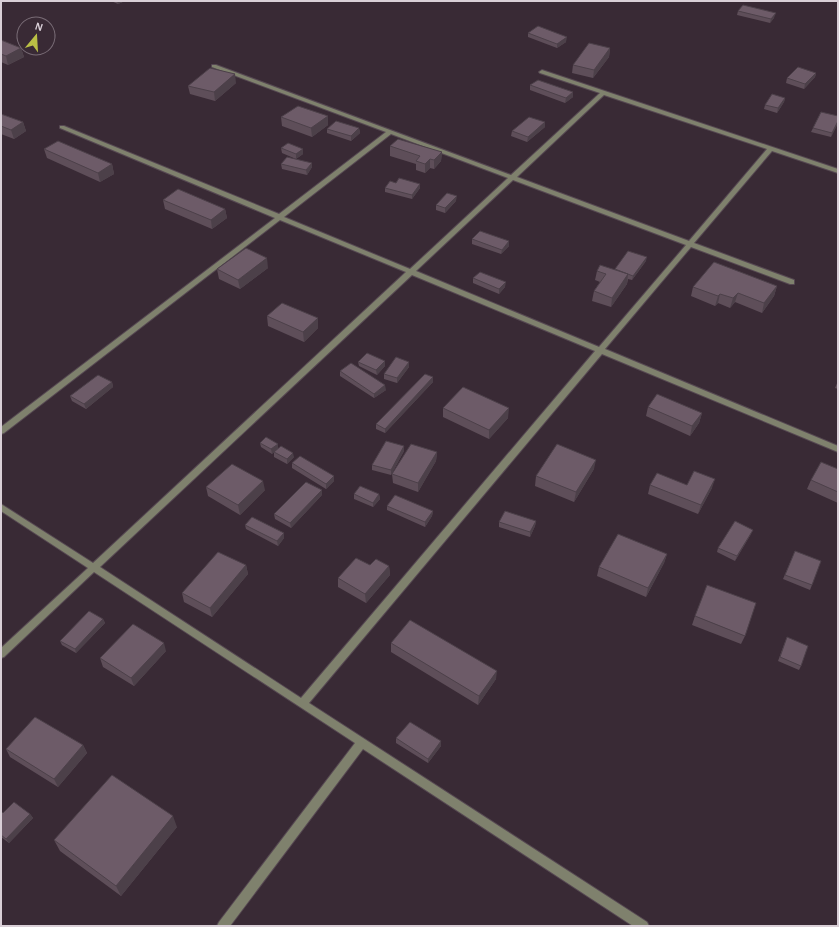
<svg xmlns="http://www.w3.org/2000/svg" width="839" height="927" viewBox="0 0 839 927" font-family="'Alegreya Sans',sans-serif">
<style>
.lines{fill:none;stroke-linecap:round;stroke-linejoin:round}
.minor-casing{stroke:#564852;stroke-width:2}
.minor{fill:#7f816d;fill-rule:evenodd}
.wall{fill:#5e4e59}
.shaded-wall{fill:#4c4049}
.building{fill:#6d5b68;stroke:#4c4049}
</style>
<rect width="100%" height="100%" fill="#392a35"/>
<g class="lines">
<defs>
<path id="minor" d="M212 65H216L511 175 600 93 540 73 539 72 542 70 838 169V173L772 151 694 243 794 280V284H790L691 247 605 349 838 446V452L602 354 309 703 647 922 649 926H633L363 749 230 926H217L219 922 355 743 94 572 4 657 1 658V648L88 568 1 511V504L93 563 406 272 280 220 4 433 1 434V427L275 218 60 128V126H64L279 214 386 132 212 67ZM604 95 767 149 689 241 517 177ZM391 134 508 178 410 269 284 217ZM513 180 686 245 599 347 416 271ZM412 275 595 351 301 698 100 567Z"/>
</defs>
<use href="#minor" class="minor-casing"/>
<use href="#minor" class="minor"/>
</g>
<path class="wall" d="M111 1H125L118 4Z
M738 11 774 18 770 23 737 15Z
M528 33 566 42 557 48 528 37Z
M1 40 21 48 24 57 8 65 1 62Z
M610 48 609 57 593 78 572 73 573 65Z
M816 73 815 77 804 89 786 83 787 78Z
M236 83 215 101 190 94 188 86Z
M530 85 573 92V97L565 103 530 90Z
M785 98 784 102 777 113 764 109 765 105Z
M1 114 23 122 26 131 14 139 1 134Z
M328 116V125L312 137 282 126 281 117Z
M838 116V123L831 137 811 132 813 128Z
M545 127 527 142 511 136 512 131Z
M359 128 360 133 351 141 327 133V129Z
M390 146 442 152 441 161 434 169 430 168 425 173 416 170V164L390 156Z
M281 148 303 154 296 159 282 153Z
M44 149 112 164 114 174 100 182 47 158Z
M281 164 312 167 307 175 282 169Z
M385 188H420L412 199 385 192Z
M163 200 225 209 227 218 212 229 165 209Z
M456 201 445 213 436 210V205Z
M472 239 509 241V246L501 254 472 244Z
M646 261 632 280 628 279 627 284 611 307 592 301 594 291 600 282 595 280 597 271 615 270V269Z
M268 268 240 289 219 279 217 269Z
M473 278 505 287 499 294 473 283Z
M777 286 774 296 762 313 735 302 730 308 718 303 715 306 691 296 693 287Z
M267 316 318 328 304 342 268 326Z
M385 361V366L377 375 359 366 358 362Z
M409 362V367L397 383 384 379V374Z
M340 371 386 390 374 398 340 376Z
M433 377V382L385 433 376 429V424Z
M838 381V389L835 388Z
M112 382 113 387 86 409 72 401 70 396Z
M648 407 702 413 699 423 690 436 646 416Z
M443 408 508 418 489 439 443 417Z
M260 443 278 444V448L294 457 287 464 274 457V452L272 454 261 447Z
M404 446V451L391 475 372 470V465Z
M437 452 436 461 418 492 393 483 392 474Z
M292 463 334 481 326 489 292 468Z
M594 469 574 502 535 486 536 476Z
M838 469V503L807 489 811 480Z
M650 485H687L712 488 698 514 648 494Z
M206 487 265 490 240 515 208 496Z
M354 494H379L380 499 373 507 354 499Z
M322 495 291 528 275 519 274 514Z
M387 506 433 511 432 516 425 527 387 510Z
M536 521 535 526 530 537 499 527V522Z
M245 525 284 538 278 546 246 529Z
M751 534 735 561 717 552 718 548Z
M795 551 812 585 810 590 783 579Z
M667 554 664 563 646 597 597 576 599 567Z
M246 565 248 574 212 617 184 602 182 593Z
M370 565 389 566 390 575 366 603 338 587V578Z
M695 616 745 636 741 644 692 625Z
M103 619 105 623 76 653 62 645 60 641Z
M785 642 801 666 799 670 778 661Z
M391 643 496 679 478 705 391 652Z
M166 651 134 686 103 667 100 658Z
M396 738 441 741V746L428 763 396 743Z
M83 745 87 753 58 787 10 757 6 749Z
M1 811 3 813 30 814 33 818 9 843 1 837Z
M177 827 121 896 60 851 54 840Z"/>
<path class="shaded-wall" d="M117 1H125L118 4Z
M776 13 774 18 770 23 771 19Z
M567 37 566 42 557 48V44Z
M21 48 24 57 8 65 6 56Z
M610 48 609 57 593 78 594 70Z
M816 73 815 77 804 89 805 84Z
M235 74 236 83 215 101 214 92Z
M573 92V97L565 103 566 98Z
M785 98 784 102 777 113 778 108Z
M328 116V125L312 137 311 128Z
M838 121V123L831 137 832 133Z
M23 122 26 131 14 139 11 130Z
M545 122V127L527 142 528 137Z
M359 128 360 133 351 141V136Z
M303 149V154L296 159V154Z
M442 152 441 161 434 169V160Z
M430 159V168L425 173V164Z
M312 163V167L307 175 306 170Z
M112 164 114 174 100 182 98 173Z
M420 184V188L412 199V195Z
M457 196 456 201 445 213V208Z
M225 209 227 218 212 229 211 220Z
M509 241V246L501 254 502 250Z
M647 257 646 261 632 280 633 276Z
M267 258 268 268 240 289 238 280Z
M628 274 627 284 611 307 612 298Z
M506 282 505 287 499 294V289Z
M777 286 774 296 762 313 764 303Z
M738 293 735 302 730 308 733 298Z
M720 294 718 303 715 306 718 296Z
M318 318V328L304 342 303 332Z
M385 361V366L377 375 376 370Z
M409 362V367L397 383V378Z
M433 377V382L385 433V429Z
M112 382 113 387 86 409 84 404Z
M385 385 386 390 374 398V394Z
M509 408 508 418 489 439V430Z
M702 413 699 423 690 436 692 426Z
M278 444V449L272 454 271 449Z
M404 446V451L391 475V470Z
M437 452 436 461 418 492V483Z
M293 453 294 457 287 464V459Z
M596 460 594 469 574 502 576 492Z
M334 476V481L326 489V484Z
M715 479 712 488 698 514 701 505Z
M263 481 265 490 240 515 238 505Z
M322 490V495L291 528 290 523Z
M379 494 380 499 373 507V503Z
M433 511 432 516 425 527V522Z
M536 521 535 526 530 537V532Z
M753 530 751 534 735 561 737 556Z
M284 533V538L278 546 277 541Z
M667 554 664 563 646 597 648 588Z
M246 565 248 574 212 617 210 608Z
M389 566 390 575 366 603 365 594Z
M103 619 105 623 76 653 75 649Z
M164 643 166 651 134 686 131 678Z
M497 671 496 679 478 705 479 696Z
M441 741V746L428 763V759Z
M83 745 87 753 58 787 54 779Z
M30 814 33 818 9 843 6 839Z
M173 816 177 827 121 896 116 886Z"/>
<path class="building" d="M743 5 776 13 771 19 738 11Z
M538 26 567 37 557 44 528 33Z
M1 40 21 48 6 56 1 54Z
M589 43 610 48 594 70 573 65Z
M798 67 816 73 805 84 787 78Z
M210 68 235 74 214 92 188 86Z
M538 80 573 92 566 98 530 85Z
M772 94 785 98 778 108 765 105Z
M298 106 328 116 311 128 281 117Z
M821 112 838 116V121L832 133 813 128Z
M1 114 23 122 11 130 1 126Z
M529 117 545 122 528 137 512 131Z
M336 121 359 128 351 136 327 129Z
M398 139 442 152 434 160 430 159 425 164 416 161 420 156 390 146Z
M58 141 112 164 98 173 44 149Z
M288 143 303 149 296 154 281 148Z
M287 157 312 163 306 170 281 164Z
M399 178 420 184 412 195 385 188 390 181 396 183Z
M178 189 225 209 211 220 163 200Z
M447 193 457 196 445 208 436 205Z
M480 231 509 241 502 250 472 239Z
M246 248 267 258 238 280 217 269Z
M628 251 647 257 633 276 615 269Z
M714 262 777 286 764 303 738 293 733 298 720 294 718 296 693 287Z
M600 265 628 274 612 298 594 291 606 274 597 271Z
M480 272 506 282 499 289 473 278Z
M282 303 318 318 303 332 267 316Z
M367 353 385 361 376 370 358 362Z
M396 357 409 362 397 378 384 374Z
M351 363 385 385 374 394 340 371Z
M425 374 433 377 385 429 376 424Z
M98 375 112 382 84 404 70 396Z
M463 387 509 408 489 430 443 408Z
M657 394 702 413 692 426 648 407Z
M266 437 278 444 271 449 260 443Z
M386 441 404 446 391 470 372 465Z
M411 444 437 452 418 483 392 474Z
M557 444 596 460 576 492 536 476Z
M281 446 293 453 287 459 274 452Z
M300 456 334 476 326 484 292 463Z
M821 462 838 469V492L811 480Z
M232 464 263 481 238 505 206 487Z
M694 471 715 479 701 505 650 485 657 473 687 485Z
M306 482 322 490 290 523 274 514Z
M360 486 379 494 373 503 354 494Z
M395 495 433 511 425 522 387 506Z
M505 511 536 521 530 532 499 522Z
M252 517 284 533 277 541 245 525Z
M735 521 753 530 737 556 718 548Z
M618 534 667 554 648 588 599 567Z
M795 551 821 561 812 585 785 575Z
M218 552 246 565 210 608 182 593Z
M356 558 370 565 376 559 389 566 365 594 338 578Z
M707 585 756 603 745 636 695 616Z
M89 611 103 619 75 649 60 641Z
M410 620 497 671 479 696 391 643Z
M133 624 164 643 131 678 100 658Z
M787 637 808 646 801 666 780 657Z
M35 717 83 745 54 779 6 749Z
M410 722 441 741 428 759 396 738Z
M112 775 173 816 116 886 54 840Z
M14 802 30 814 6 839 1 835V811L3 813Z"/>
<rect width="839" height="927" fill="none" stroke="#d9cfd7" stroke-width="4"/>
<g transform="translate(36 36) rotate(18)"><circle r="19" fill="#392a35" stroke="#796c76"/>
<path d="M0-3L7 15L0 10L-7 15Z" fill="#bac045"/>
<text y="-6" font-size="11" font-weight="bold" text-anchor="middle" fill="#d9cfd7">N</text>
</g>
</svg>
